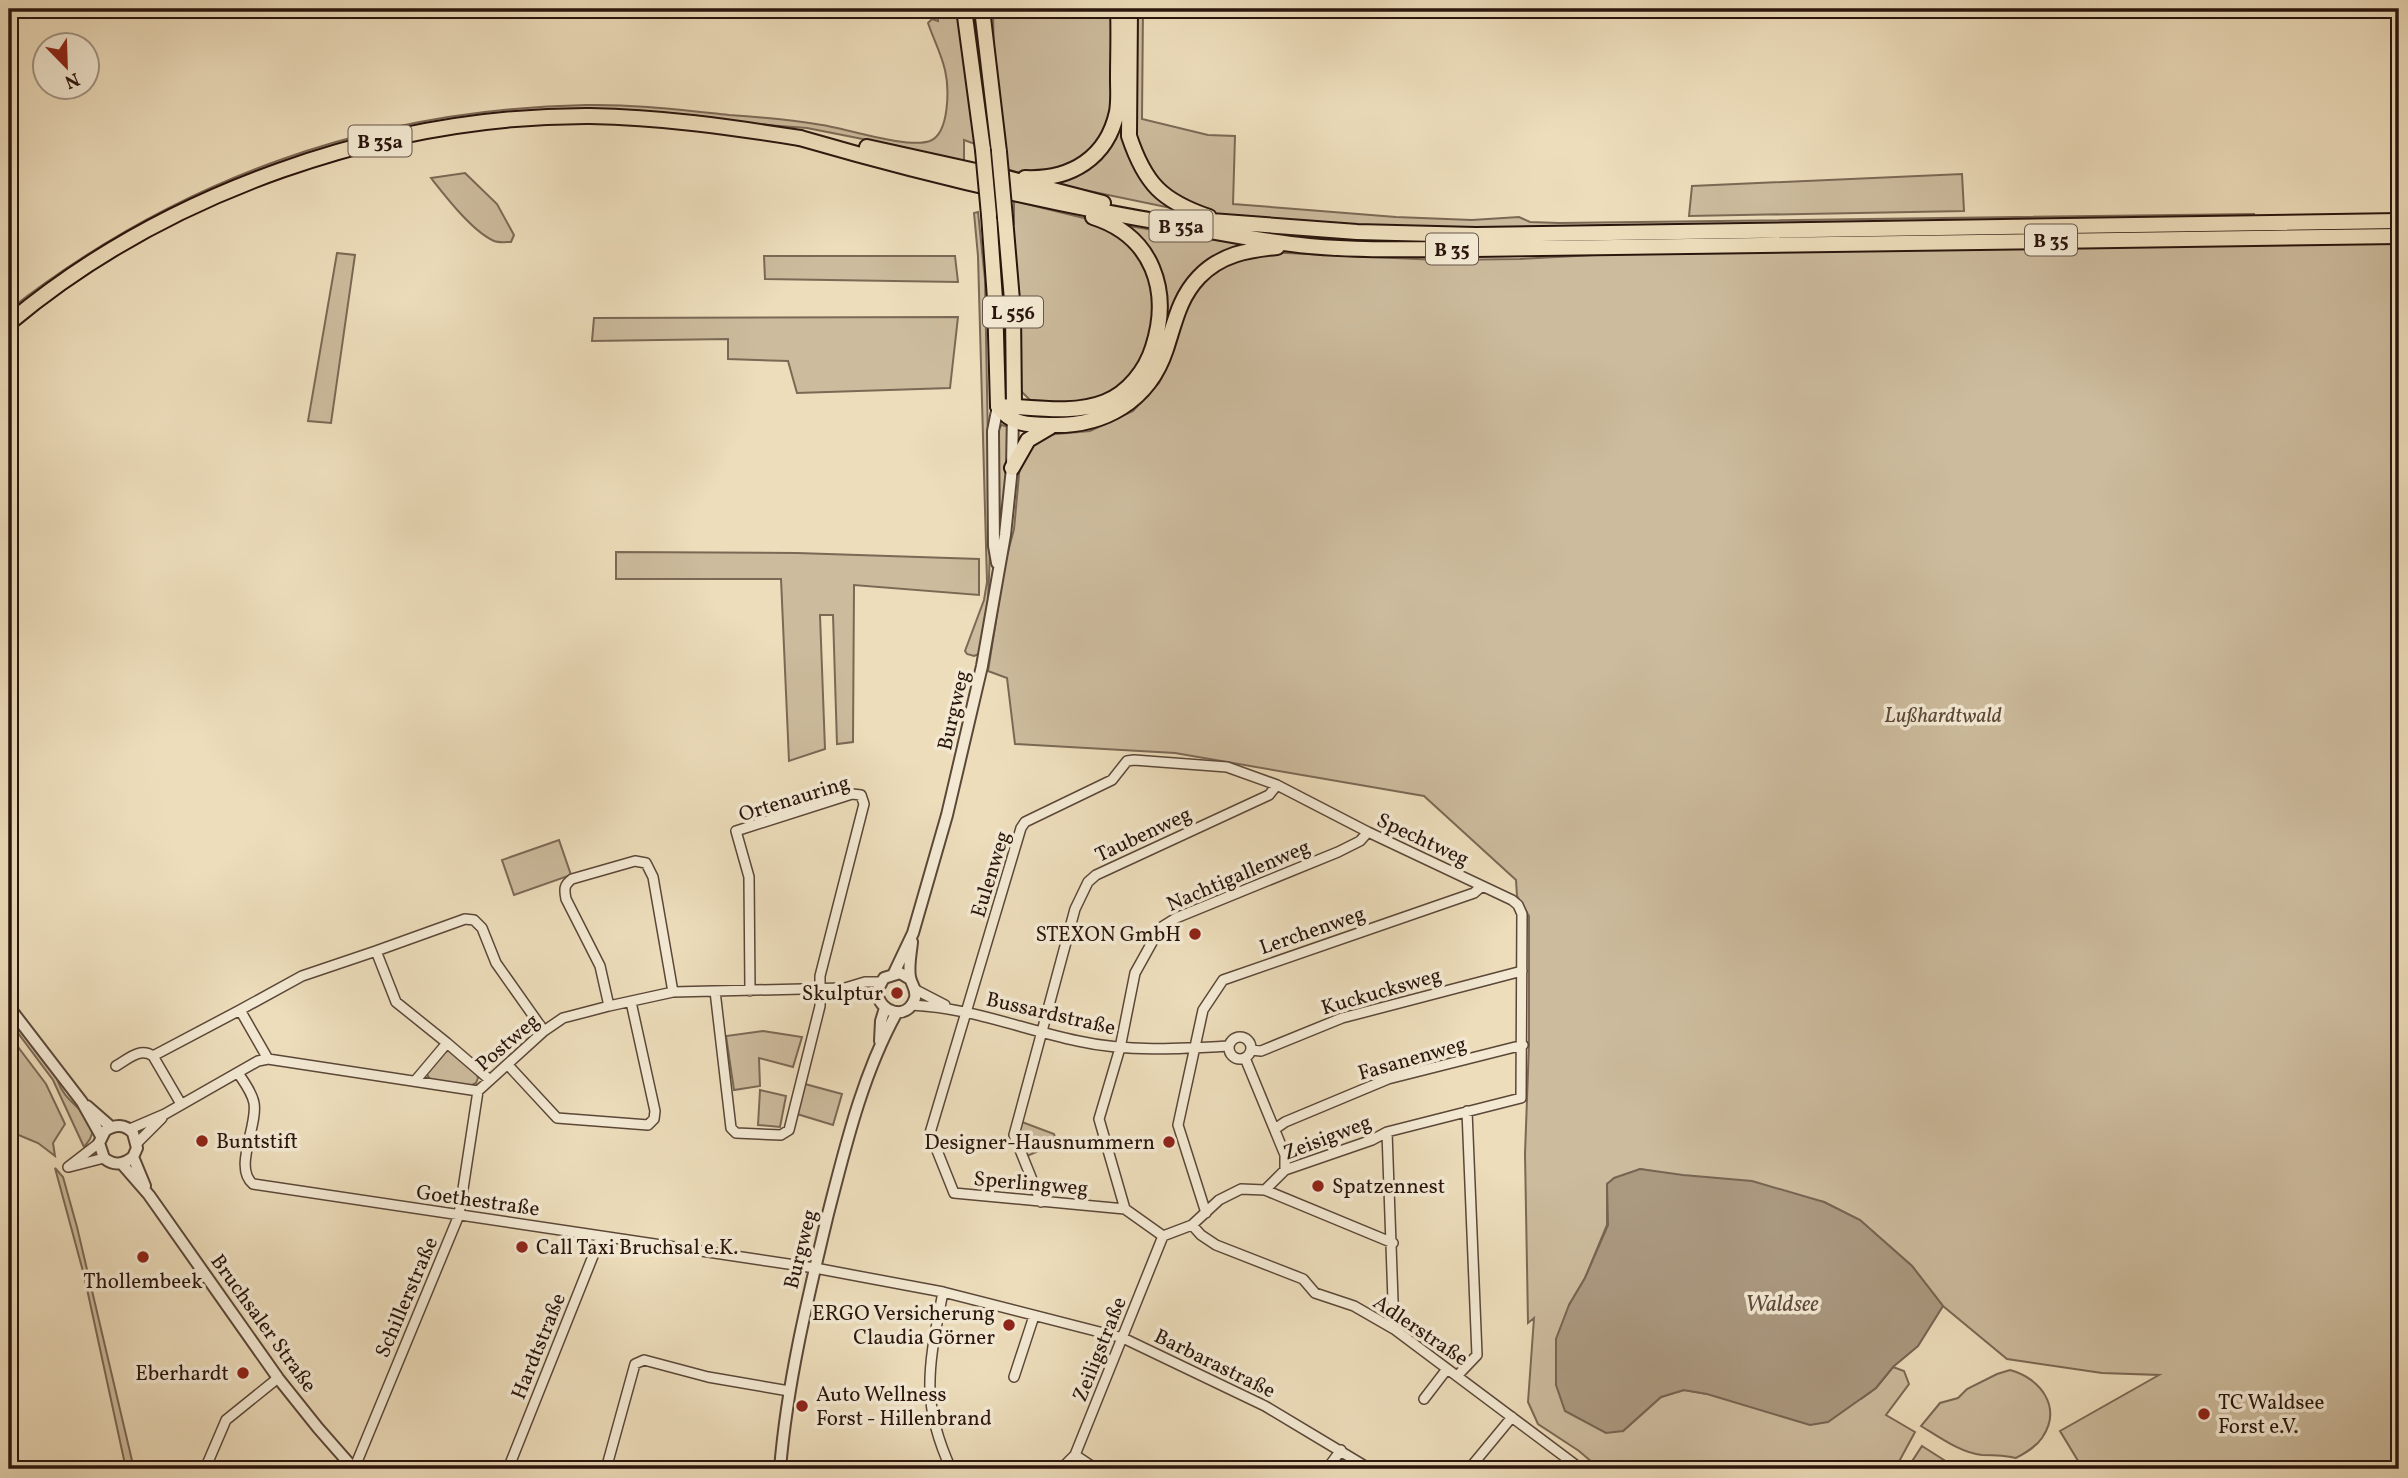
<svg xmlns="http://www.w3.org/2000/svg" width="2408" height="1478" viewBox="0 0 2408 1478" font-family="Vollkorn,serif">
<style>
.green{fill:#ccbb9d;stroke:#7b6855;stroke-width:2}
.water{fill:#ab9980;stroke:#776452;stroke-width:2}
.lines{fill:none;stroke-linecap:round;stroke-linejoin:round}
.minor-casing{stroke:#5b4738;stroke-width:12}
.tertiary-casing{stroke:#5b4738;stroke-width:14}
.primary-casing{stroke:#2a150d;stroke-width:18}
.trunk-casing{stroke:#2a150d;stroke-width:18}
.minor{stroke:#f3e9d3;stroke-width:9}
.tertiary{stroke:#f3e9d3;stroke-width:10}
.primary{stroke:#edddbb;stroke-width:14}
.trunk{stroke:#edddbb;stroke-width:14}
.primary-bridge-casing{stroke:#2a150d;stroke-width:18;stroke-linecap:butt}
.primary-bridge{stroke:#edddbb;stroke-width:14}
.poi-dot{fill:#8f2418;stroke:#f3e9d3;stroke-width:2.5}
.labels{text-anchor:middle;stroke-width:7;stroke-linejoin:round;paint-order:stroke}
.shield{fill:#f3e9d3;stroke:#665548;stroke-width:2}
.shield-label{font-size:19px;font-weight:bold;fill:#2a150d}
.street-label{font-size:21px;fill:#2a150d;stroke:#f3e9d3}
.park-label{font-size:21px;font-style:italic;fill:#5b4738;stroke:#f3e9d3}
.poi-label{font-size:21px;fill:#2a150d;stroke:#f3e9d3;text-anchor:end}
.water-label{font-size:23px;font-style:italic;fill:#5e4a3b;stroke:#f3e9d3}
</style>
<rect width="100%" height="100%" fill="#edddbb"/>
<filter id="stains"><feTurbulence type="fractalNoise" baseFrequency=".00286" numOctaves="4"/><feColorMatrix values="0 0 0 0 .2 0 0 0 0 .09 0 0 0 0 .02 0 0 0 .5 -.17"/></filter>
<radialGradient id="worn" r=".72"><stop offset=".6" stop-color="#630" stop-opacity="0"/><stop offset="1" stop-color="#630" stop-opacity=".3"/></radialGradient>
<path class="green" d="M937 9H958L975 144 964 140V163L898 146 807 128 751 124 676 114 645 112 481 117 211 191 145 224 9 316V310C177 179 371 109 586 105 633 104 681 110 729 115 760 117 791 120 822 125 848 129 908 149 930 141 950 133 949 87 945 70 941 53 933 38 928 23L932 19 938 21Z
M993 9H1113L1111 115 1099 142 1074 165 1026 175 1007 169 994 61Z
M1133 9H1143L1142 119 1208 135 1235 136 1233 204 1396 217 1472 220 1519 217 1530 222 1559 223 2254 214V218L1444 229 1388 228 1280 221 1210 213 1194 208 1154 180 1135 138Z
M1121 103C1126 146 1130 184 1171 208L1055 184 1075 176Z
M465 173 497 204 514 235 511 242C506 242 499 243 494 241 472 231 446 197 431 178Z
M1962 174 1964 211 1689 216 1692 186Z
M1014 201 1096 221 1130 241 1150 272 1155 314 1144 358 1123 386 1092 401 1073 403 1030 400 1021 391 1009 225 1014 224Z
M978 212 985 280 990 552 988 601 979 654 974 656 967 654 965 651 984 600 987 582 978 256 974 213Z
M1129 226 1207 239 1247 243C1220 251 1196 264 1181 288 1167 310 1165 335 1155 359 1141 395 1104 418 1065 418 1052 418 1035 420 1023 414 1043 407 1076 419 1102 409 1149 392 1177 325 1162 278 1155 257 1144 244 1129 229Z
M2399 242V1469H2083L2060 1431 2159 1375 2102 1373 2007 1359 1943 1306 1912 1266 1860 1220 1824 1202 1640 1169 1607 1184V1225L1585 1278 1569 1305 1623 1431 1661 1397 1684 1390 1707 1394 1861 1399 1876 1388 1893 1367 1904 1371 1909 1384 1886 1415 1915 1432 1895 1469H1600L1579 1451 1538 1424 1528 1402 1534 1318 1528 1323 1525 1154 1529 1044V916L1517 896 1516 880 1424 796 1175 753 1015 744 1007 678 988 671 1005 563 1014 529 1020 464 1026 449 1045 435 1090 431 1133 411 1159 383 1168 365 1184 310 1199 285 1211 274 1229 263 1265 252 1438 260 1520 259 1650 252Z
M337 253 355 255 331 423 308 421Z
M764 256H955L958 282 765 279Z
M958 317 950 388 797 393 788 361 728 359V339L592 341 594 318Z
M1002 425 1008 427 1007 469 1000 545H997V430Z
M616 552 797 553 979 559V595L854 585 853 742 837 744 833 615H820L825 749 789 761 781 579H616Z
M559 840 571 875 514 895 502 860Z
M11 1018 57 1079C62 1094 70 1100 81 1111 86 1117 89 1125 93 1131L90 1139 84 1147 53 1080 9 1021Z
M763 1031 802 1037 793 1067 759 1058 760 1086 734 1090 726 1036Z
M9 1035 46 1084 65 1124 53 1143 55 1156 38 1143 9 1131Z
M448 1051H452L476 1073 478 1078 476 1083 470 1086 430 1080 427 1074 444 1052Z
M805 1084 842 1094 833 1125 797 1114Z
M760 1090 786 1096 780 1127 758 1125Z
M1022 1122 1054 1134 1057 1143 1025 1157 1017 1135Z
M55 1168 63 1177 77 1227 134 1469H126L84 1275Z
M2010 1370C2040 1378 2063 1407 2042 1438 2036 1447 2025 1453 2016 1458 2004 1455 1994 1455 1982 1455 1961 1453 1939 1437 1921 1426L1940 1403 1958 1398 1967 1389 1997 1374Z
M1922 1446 1958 1469H1907Z"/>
<path class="water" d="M1640 1169 1683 1175 1752 1181 1824 1202 1860 1220 1912 1266 1943 1306 1918 1346 1893 1367 1876 1388 1828 1422 1810 1425 1707 1394 1684 1390 1661 1397 1623 1431 1606 1433 1565 1411 1556 1385V1339L1569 1305 1585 1278 1608 1225 1607 1184 1614 1178Z"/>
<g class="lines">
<defs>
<path id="minor" d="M1134 760 1227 767 1277 785 1368 832 1512 900 1518 905 1522 914 1521 1098 1387 1132 1372 1140 1285 1170 1265 1190 1241 1189 1219 1200 1192 1225 1163 1236 1125 1209 954 1193 930 1133 1021 828 1025 822 1112 780 1127 761Z
M845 988 865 982H880
M916 990 945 1005
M715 991 731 1128 736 1133 781 1135 789 1130 820 1006V976L864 804 861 795 852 794 736 831 749 877 750 991
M911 1005C973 1008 1020 1029 1078 1041 1127 1052 1179 1049 1228 1046
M609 1006 600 966 566 899C564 889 564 885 572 879L635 861 646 863 653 877 673 992
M240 1010 302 976 376 951
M1229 1048a11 11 0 1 1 22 0a11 11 0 1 1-22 0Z
M447 1043 490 1080
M1251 1050 1261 1051 1342 1018 1522 971
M1245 1058 1285 1155V1170
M508 1065 557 1118 648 1125 654 1119 655 1111 631 1002
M116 1066C128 1059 140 1047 153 1056
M238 1073C244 1082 252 1092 254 1103 258 1126 233 1168 253 1184L815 1268 943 1292 1123 1338 1265 1406 1370 1469
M415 1081 447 1043 396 1002 376 951 465 919 474 920 482 928 496 963 544 1031
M181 1104 153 1056 240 1010 268 1059
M130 1129 165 1114 258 1061 268 1059 478 1091 544 1031 563 1018 609 1006 673 992 843 988 877 996
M1275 1129 1285 1122 1388 1079 1523 1045
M1387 1132 1394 1329
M137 1143 162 1118
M68 1167 99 1143
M69 1167 104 1158
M1265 1190 1393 1243
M1041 1202 1014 1135 1075 909 1088 882 1096 875 1269 795 1277 785
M1125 1209 1099 1119 1120 1048 1135 973 1160 928 1176 918 1338 852 1360 841 1368 832
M1206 1213 1178 1125 1203 1010 1223 980 1474 893 1482 886
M1192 1225 1201 1235 1216 1245 1303 1279 1315 1293 1354 1306 1394 1329 1581 1469
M943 1292C937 1324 929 1357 930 1390 931 1416 940 1445 951 1469
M1457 1376 1477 1355 1467 1111
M1014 1377 1034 1316
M1424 1399 1447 1369
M1075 1455 1096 1469
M205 1469 226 1420 278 1378
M354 1469 459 1215 478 1091
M508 1469 601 1236
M606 1469 635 1364 644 1360 708 1377 789 1391
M1061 1469 1075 1455 1163 1236
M1327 1469 1341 1450
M1469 1469 1512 1417"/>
<path id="tertiary" d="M997 563 994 546 993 431 998 406
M894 973 913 933 947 815 982 666 1005 535 1012 468 1013 412
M910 979 900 973 884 978 877 991C879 1014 908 1021 915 998 917 989 911 984 910 977 908 966 911 953 912 942
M9 1007 82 1102 101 1136
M880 1041 881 1021 885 1008
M87 1106 111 1127
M133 1157C123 1165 114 1166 104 1158L99 1143 105 1131C115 1124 125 1124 133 1133L137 1148 133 1157 145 1186
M122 1164 149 1195 278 1378 318 1428 354 1469
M780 1469C787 1384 807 1301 827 1218 845 1148 862 1075 897 1012"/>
<path id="primary" d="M964 9 983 150
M982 9 999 152
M989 215 995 299 998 406
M1005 218 1013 312 1014 406
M9 323C165 192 386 115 590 116 660 117 730 127 800 138"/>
<path id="trunk" d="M1130 9 1129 136C1145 184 1162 201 1209 217
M800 138C924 174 1050 204 1178 225 1221 233 1265 242 1309 246 1364 251 1419 249 1474 249L2399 236
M867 147 1003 177 1103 203
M1025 178C1071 180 1107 158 1117 112 1119 101 1118 90 1118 79 1118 56 1119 32 1118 9
M1198 220 1357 232 1476 235 2399 221
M998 406C1011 425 1029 425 1050 425 1104 427 1149 401 1166 349 1175 322 1179 298 1199 277 1221 254 1248 250 1277 247
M998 406C1032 407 1073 415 1105 402 1128 393 1146 370 1153 347 1171 291 1153 236 1093 217
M1012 468 1028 440 1050 427"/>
</defs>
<use href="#minor" class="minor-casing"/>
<use href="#tertiary" class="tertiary-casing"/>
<use href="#primary" class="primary-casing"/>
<use href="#trunk" class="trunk-casing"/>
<use href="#minor" class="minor"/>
<use href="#tertiary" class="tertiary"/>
<use href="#primary" class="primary"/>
<use href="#trunk" class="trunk"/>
<defs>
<path id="primary-bridge" d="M983 150 989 215
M999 152 1005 218"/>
</defs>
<use href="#primary-bridge" class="primary-bridge-casing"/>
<use href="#primary-bridge" class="primary-bridge"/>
</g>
<g class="poi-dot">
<circle cx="1195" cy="934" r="7"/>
<circle cx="897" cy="993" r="7"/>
<circle cx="202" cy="1141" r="7"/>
<circle cx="1169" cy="1142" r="7"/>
<circle cx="1318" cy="1186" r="7"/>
<circle cx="522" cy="1247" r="7"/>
<circle cx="143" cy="1257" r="7"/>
<circle cx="1009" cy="1325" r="7"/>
<circle cx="243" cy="1373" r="7"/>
<circle cx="802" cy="1406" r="7"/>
<circle cx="2204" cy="1414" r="7"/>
</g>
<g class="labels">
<g class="shield">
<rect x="348.5" y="125.5" width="63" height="31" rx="5"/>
<rect x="1149.5" y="210.5" width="63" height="31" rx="5"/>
<rect x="2025" y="224.5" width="52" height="31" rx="5"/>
<rect x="1426" y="233.5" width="52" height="31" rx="5"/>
<rect x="983" y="296.5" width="60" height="31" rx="5"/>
</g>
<g class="shield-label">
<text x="380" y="148">B 35a</text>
<text x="1181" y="233">B 35a</text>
<text x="2051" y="247">B 35</text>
<text x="1452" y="256">B 35</text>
<text x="1013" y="319">L 556</text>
</g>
<g class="street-label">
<text transform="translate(953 710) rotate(-77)" y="7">Burgweg</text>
<text transform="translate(794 798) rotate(-17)" y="7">Ortenauring</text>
<text transform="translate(1143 834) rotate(-25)" y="7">Taubenweg</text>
<text transform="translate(1423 839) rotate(25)" y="7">Spechtweg</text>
<text transform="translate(990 874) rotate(-73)" y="7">Eulenweg</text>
<text transform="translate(1238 875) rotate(-23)" y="7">Nachtigallenweg</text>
<text transform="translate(1312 930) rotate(-19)" y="7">Lerchenweg</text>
<text transform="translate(1381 991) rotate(-16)" y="7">Kuckucksweg</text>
<text transform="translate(1051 1013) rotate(13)" y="7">Bussardstraße</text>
<text transform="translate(507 1042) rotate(-41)" y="7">Postweg</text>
<text transform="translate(1412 1058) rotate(-16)" y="7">Fasanenweg</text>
<text transform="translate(1327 1137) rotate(-21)" y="7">Zeisigweg</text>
<text transform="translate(1031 1183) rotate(5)" y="7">Sperlingweg</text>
<text transform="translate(478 1200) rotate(8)" y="7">Goethestraße</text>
<text transform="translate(800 1249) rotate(-76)" y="7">Burgweg</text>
<text transform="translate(406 1297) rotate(-67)" y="7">Schillerstraße</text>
<text transform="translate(264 1323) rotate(54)" y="7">Bruchsaler Straße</text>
<text transform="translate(1421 1330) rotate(34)" y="7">Adlerstraße</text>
<text transform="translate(538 1346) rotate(-68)" y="7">Hardtstraße</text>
<text transform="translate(1099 1349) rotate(-68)" y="7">Zeiligstraße</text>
<text transform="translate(1215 1363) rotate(26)" y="7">Barbarastraße</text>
</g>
<g class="park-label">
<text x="1943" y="722">Lußhardtwald</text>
</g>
<g class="poi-label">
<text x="1181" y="941">STEXON GmbH</text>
<text x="883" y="1000">Skulptur</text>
<text x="216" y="1148" text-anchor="start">Buntstift</text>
<text x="1155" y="1149">Designer-Hausnummern</text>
<text x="1332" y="1193" text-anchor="start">Spatzennest</text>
<text x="536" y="1254" text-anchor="start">Call Taxi Bruchsal e.K.</text>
<text x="143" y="1288" text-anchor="middle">Thollembeek</text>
<text x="995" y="1320">ERGO Versicherung<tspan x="995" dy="24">Claudia Görner</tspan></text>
<text x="229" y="1380">Eberhardt</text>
<text x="816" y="1401" text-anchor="start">Auto Wellness<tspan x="816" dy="24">Forst - Hillenbrand</tspan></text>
<text x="2218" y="1409" text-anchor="start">TC Waldsee<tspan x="2218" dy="24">Forst e.V.</tspan></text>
</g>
<g class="water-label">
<text x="1782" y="1311">Waldsee</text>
</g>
</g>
<rect width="2408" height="1478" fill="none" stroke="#edddbb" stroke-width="35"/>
<rect x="10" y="10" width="2387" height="1457" fill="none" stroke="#2a150d" stroke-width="3.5"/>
<rect x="18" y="18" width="2373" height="1443" fill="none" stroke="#2a150d" stroke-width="2"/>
<g transform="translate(66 66) rotate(157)"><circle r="33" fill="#f3e9d3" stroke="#a39484" stroke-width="2"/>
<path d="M0-5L12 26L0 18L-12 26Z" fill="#8f2418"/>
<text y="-10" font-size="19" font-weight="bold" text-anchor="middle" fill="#2a150d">N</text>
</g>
<rect width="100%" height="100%" filter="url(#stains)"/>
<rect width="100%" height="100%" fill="url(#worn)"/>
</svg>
